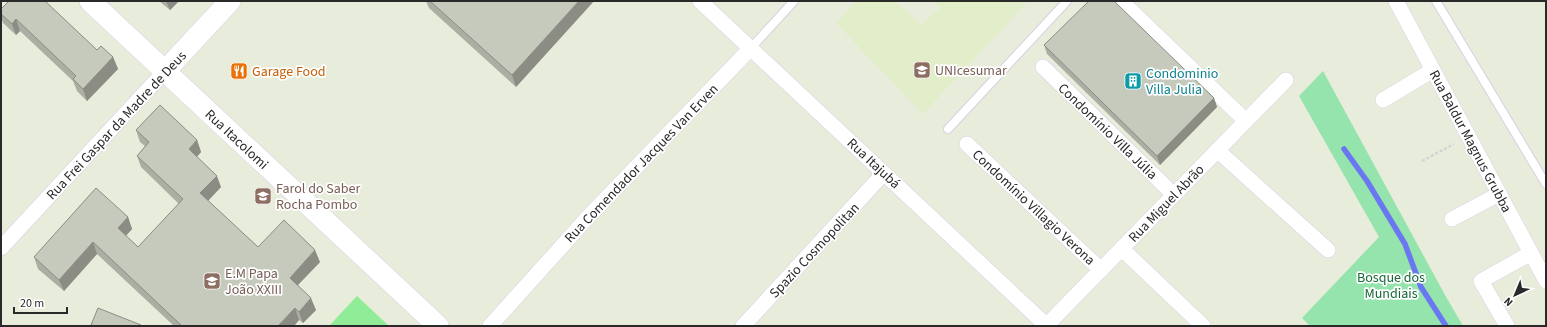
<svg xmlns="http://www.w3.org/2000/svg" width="1547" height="327" viewBox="0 0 1547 327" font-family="'Source Sans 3',sans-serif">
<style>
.education{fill:#e2eec9}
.green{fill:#95e4ad}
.pitch{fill:#90ec96}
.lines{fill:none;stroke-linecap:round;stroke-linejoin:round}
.stream{stroke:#6a77f1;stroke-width:5.5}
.lane-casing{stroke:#d8d0e3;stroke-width:10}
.street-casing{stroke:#d8d0e3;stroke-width:16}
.secondary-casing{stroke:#d8d0e3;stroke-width:22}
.path{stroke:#d4d4d4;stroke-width:2.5;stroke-dasharray:3 2;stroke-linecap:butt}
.lane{stroke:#fff;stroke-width:8}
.street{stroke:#fff;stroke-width:15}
.secondary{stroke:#fff;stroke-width:21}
.wall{fill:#aaaea3}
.shaded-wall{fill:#8b8d84}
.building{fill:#c6cabd;stroke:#8b8d84}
.labels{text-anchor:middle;stroke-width:3.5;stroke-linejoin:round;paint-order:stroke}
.education-label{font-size:14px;fill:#785e54;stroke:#fff;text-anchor:start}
.food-label{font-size:14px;fill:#c56008;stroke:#fff;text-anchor:start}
.culture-label{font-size:14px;fill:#0d838f;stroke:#fff;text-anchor:start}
.street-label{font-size:14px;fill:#292929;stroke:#fff}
.park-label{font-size:14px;fill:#18673a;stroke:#fff}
</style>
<rect width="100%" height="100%" fill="#e8ecda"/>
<path class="education" d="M856 1H894L921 25 941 8 932 1H1028L923 114 836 23Z"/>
<path class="green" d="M1323 71 1445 295 1463 326H1310L1302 318 1379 237 1299 96Z"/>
<path class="pitch" d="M357 296 389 326H329Z"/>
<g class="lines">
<path class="stream" d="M1344 149 1367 181 1405 244 1421 287 1446 326"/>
<defs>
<path id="lane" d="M1436 1 1546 184
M751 48 794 1
M948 129 1067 1"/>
<path id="street" d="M700 1 1047 326
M1121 1 1246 121
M1396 1 1546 281
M1043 67 1174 195
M1383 100 1433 70
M967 144 1101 270
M1217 150 1328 250
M1452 219 1499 194
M1 248 165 71
M1122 249 1203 326
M490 326 589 216 751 48
M743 326 884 173
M1046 326 1286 80
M1507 326 1481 281 1531 253"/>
<path id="secondary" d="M90 1 438 326
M165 71 230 1"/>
</defs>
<use href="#lane" class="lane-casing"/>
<use href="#street" class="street-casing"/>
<use href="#secondary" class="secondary-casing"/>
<path class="path" d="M1422 161 1454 144"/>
<use href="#lane" class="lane"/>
<use href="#street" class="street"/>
<use href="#secondary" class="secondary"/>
</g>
<path class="wall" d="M159 1H179L170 10Z
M426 1H594L516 87 429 8Z
M1 9 113 57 118 69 87 101 77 91 73 81 20 31 16 35 3 23 1 17Z
M1044 45 1214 98 1217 107 1160 165 1047 54Z
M136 130 197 140 201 152 197 157 221 187 208 201 258 247 320 262 298 285 316 310 303 323 299 320 294 326H174L97 254 64 291 38 269 34 257 128 217 132 229 126 236 138 247 179 204 141 167 137 156 145 146 140 142Z"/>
<path class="shaded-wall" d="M166 1H179L170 10Z
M579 1H594L516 87 512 75Z
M16 19 20 31 16 35 12 24Z
M113 57 118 69 87 101 83 89Z
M1214 98 1217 107 1160 165 1157 156Z
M197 140 201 152 193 161 189 149Z
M217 176 221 187 204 205 200 193Z
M128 217 132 229 122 240 118 228Z
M93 242 97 254 64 291 59 280Z
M315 250 320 262 294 289 290 278Z
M311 298 316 310 303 323 299 312Z
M295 308 299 320 294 326H278Z"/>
<path class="building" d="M9 1H45L97 50 101 46 113 57 83 89 73 79 76 76 16 19 12 24 1 14V9Z
M430 1H579L512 75Z
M1089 1H1114L1214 98 1157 156 1044 45Z
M160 105 197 140 189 149 217 176 200 193 258 247 284 220 315 250 290 278 311 298 299 312 295 308 278 326H182L93 242 59 280 34 257 96 188 128 217 118 228 138 247 183 199 137 156 149 142 136 130Z
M98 308 141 325V326H94L91 325Z"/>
<defs>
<symbol id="school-square" viewBox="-11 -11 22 22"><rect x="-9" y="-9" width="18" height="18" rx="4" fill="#8d6e63" stroke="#fff"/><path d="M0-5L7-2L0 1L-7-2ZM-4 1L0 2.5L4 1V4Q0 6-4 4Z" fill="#fff"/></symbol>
<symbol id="restaurant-square" viewBox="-11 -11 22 22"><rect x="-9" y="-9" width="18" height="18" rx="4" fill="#e8710a" stroke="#fff"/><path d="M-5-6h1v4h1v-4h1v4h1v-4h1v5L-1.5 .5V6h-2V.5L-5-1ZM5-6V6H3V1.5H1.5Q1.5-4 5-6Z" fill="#fff"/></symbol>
<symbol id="building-square" viewBox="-11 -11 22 22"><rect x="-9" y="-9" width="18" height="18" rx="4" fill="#0f9aa8" stroke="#fff"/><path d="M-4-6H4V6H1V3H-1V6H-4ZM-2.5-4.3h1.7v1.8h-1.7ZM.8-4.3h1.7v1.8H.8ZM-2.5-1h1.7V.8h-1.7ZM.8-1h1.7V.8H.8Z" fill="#fff"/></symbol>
</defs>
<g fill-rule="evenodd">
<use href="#school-square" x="912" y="60" width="20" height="20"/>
<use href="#restaurant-square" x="229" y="61" width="20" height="20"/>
<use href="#building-square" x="1123" y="71" width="20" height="20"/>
<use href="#school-square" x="253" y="186" width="20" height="20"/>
<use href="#school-square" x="202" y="271" width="20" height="20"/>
</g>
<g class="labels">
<g class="education-label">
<text x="935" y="75">UNIcesumar</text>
<text x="276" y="193">Farol do Saber<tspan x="276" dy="16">Rocha Pombo</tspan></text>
<text x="225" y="278">E.M Papa<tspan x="225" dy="16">João XXIII</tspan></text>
</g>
<g class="food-label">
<text x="252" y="76">Garage Food</text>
</g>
<g class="culture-label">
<text x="1146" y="78">Condominio<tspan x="1146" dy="16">Villa Julia</tspan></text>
</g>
<g class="street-label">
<text transform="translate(116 125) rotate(-47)" y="5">Rua Frei Gaspar da Madre de Deus</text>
<text transform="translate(1108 131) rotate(44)" y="5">Condomínio Villa Júlia</text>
<text transform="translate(237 139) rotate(43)" y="5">Rua Itacolomi</text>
<text transform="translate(1471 141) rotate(62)" y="5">Rua Baldur Magnus Grubba</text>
<text transform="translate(641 163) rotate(-46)" y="5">Rua Comendador Jacques Van Erven</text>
<text transform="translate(874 163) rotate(43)" y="5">Rua Itajubá</text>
<text transform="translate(1166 203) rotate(-46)" y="5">Rua Miguel Abrão</text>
<text transform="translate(1034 207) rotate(43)" y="5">Condomínio Villagio Verona</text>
<text transform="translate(814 250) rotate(-47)" y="5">Spazio Cosmopolitan</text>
</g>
<g class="park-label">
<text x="1391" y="282">Bosque dos<tspan x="1391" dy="16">Mundiais</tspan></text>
</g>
</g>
<rect width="1547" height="327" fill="none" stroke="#292929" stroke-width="4"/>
<g transform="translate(1515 295) rotate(224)" stroke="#ffffff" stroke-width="3" paint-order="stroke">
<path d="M0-3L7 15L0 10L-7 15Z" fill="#292929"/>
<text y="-6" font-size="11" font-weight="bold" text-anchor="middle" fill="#292929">N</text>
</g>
<path d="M14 307v6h53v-6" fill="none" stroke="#292929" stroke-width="2"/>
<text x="20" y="307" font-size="12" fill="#292929" stroke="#ffffff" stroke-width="3" paint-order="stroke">20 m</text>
</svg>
